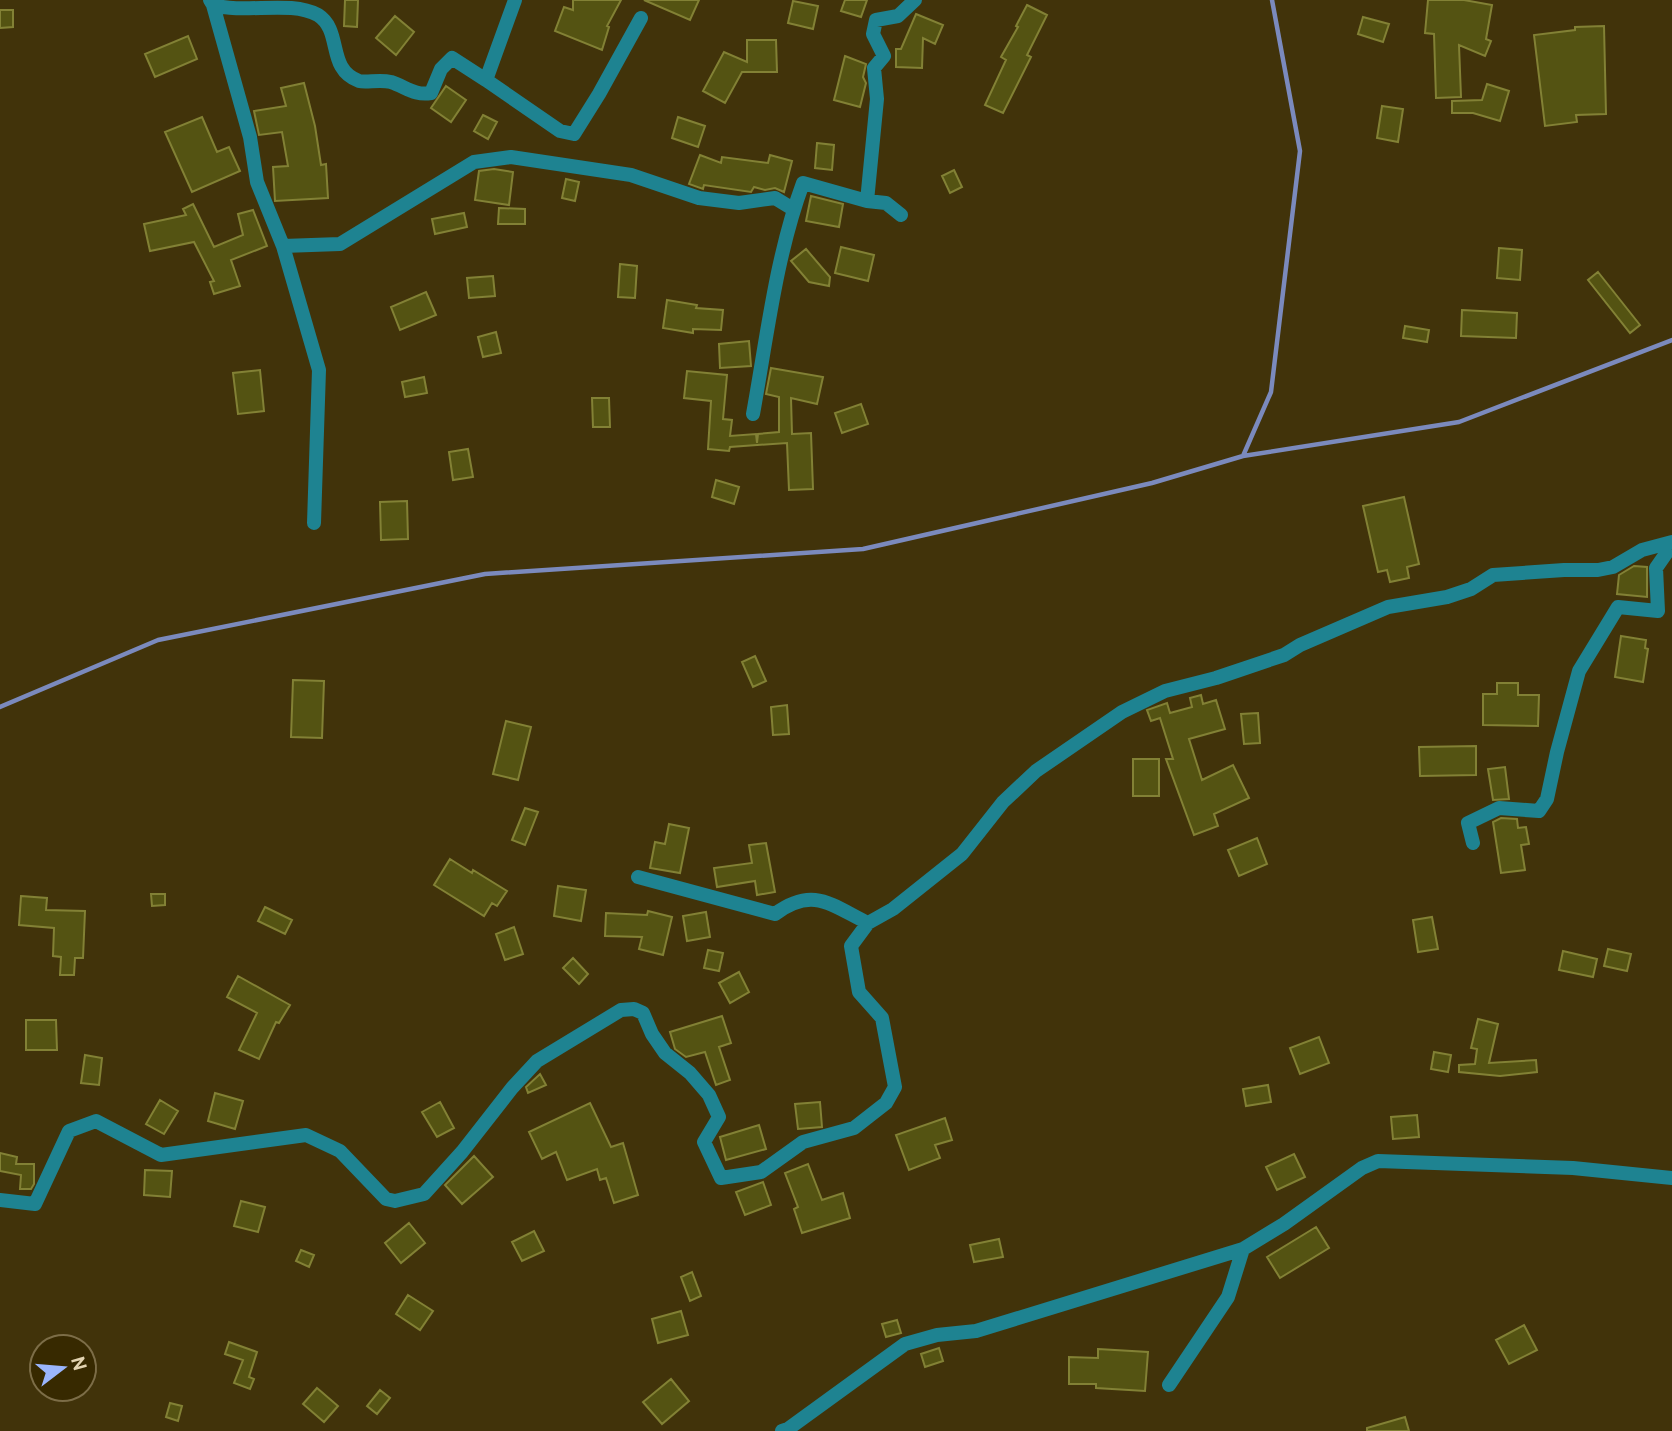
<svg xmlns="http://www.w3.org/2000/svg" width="1672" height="1431" viewBox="0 0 1672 1431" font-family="Overpass,sans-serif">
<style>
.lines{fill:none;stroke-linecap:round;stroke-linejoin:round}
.stream{stroke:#7b8abd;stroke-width:4.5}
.building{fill:#545312;stroke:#828135;stroke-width:2}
.minor{stroke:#1e8391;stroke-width:14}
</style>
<rect width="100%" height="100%" fill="#41330a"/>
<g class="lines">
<path class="stream" d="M1243 456 1271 392 1300 151 1272 0
M0 707 158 640 485 574 863 549 1152 483 1243 456 1459 422 1672 340"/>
</g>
<path class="building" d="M345 0H358L357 27 344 26Z
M573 0H621L607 26 609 27 602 50 555 31 564 7 573 10Z
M644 0H699L690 20Z
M845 0H867L861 17 841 11Z
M1428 0H1464L1492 5 1486 39 1491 41 1485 56 1459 45 1461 97 1436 98 1434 34 1425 33Z
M793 1 818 6 813 29 788 23Z
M1027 5 1047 15 1027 55 1031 57 1003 113 985 105 1006 60 1001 57 1018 27 1016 26Z
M0 10H13V27L0 28Z
M916 14 943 25 935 44 923 38 922 68 896 67V49H901Z
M395 16 414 32 396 55 376 38Z
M1363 17 1389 24 1383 42 1358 34Z
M1604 26 1606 114 1576 115 1577 122 1545 126 1534 35 1575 30V27Z
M188 36 197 59 155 77 145 54Z
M747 40H776L777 72H742L725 103 703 91 724 52 747 62Z
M845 56 866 64 863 77 866 83 860 107 834 100Z
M304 83 315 126 321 165 326 164 328 198 275 201 273 167 288 166 282 132 259 135 254 111 286 106 281 88Z
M1487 84 1509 91 1500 121 1473 113H1452V101L1482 100Z
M446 86 466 100 451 122 431 108Z
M1382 106 1403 109 1398 142 1377 138Z
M483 115 497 122 488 139 474 131Z
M202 117 217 152 229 147 240 171 192 192 165 132Z
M678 117 705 126 698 147 672 138Z
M817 143 834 145 832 170 815 168Z
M700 155 721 163 722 157 768 163 770 155 792 161 784 192 775 188 765 190 754 187 751 192 704 185 703 189 689 184Z
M494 169 513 172 509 205 475 200 479 171Z
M954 170 962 187 950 193 942 176Z
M566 179 579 182 575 201 562 198Z
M811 196 843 204 839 227 806 221Z
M193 204 214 247 243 235 238 214 253 210 267 246 231 260 240 286 214 294 210 282 214 281 194 242 150 251 144 224 186 215 183 209Z
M499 208 525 209V224H498Z
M464 213 467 227 435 234 432 219Z
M841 247 874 255 868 281 835 273Z
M1499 248 1522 250 1520 280 1497 278Z
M806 249 830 277 829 286 809 282 791 261Z
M620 264 637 266 635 298 618 297Z
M1598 272 1640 325 1630 333 1588 280Z
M493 276 495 296 469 298 467 278Z
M426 292 436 315 400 330 391 307Z
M667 300 697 305 696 308 723 310 721 330 693 329V333L663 328Z
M1462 310 1517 313 1516 338 1461 336Z
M1405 326 1429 330 1427 342 1403 338Z
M496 332 501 353 483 357 478 337Z
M749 341 751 366 720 368 719 344Z
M771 368 823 377 817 404 791 398 792 434 811 433 813 489 789 490 787 443 730 447 729 451 708 449 711 401 684 398 687 371 727 375 723 419 732 420 730 436 756 434 757 443 758 434 779 432V397L766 394Z
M260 370 264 411 238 414 233 373Z
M424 377 427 393 405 397 402 382Z
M592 398H609L610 427H593Z
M861 404 868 424 842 433 835 413Z
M468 449 473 477 453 480 449 452Z
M716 480 739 487 734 504 712 497Z
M1404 497 1419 564 1407 567 1409 578 1390 582 1387 570 1378 572 1363 506Z
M407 501 408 539 381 540 380 502Z
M1634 566 1647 567V597L1617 594 1619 575Z
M1621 636 1646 640 1645 648 1648 649 1643 682 1615 677Z
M755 656 766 681 753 687 742 662Z
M293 680 324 681 322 738 291 737Z
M1497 683H1518V695H1539L1538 726 1483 725V694H1497Z
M1201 695 1203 704 1216 700 1225 729 1189 739 1202 780 1233 765 1249 798 1214 814 1218 826 1194 835 1166 759H1173L1160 718 1151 721 1147 710 1167 703 1170 713 1192 707 1190 698Z
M787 705 789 734 773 735 771 707Z
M1258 713 1260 743 1244 744 1241 714Z
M506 721 531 727 518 780 493 774Z
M1476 746V775L1420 776 1419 747Z
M1133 759H1159V796H1133Z
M1505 767 1509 799 1493 800 1488 769Z
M525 808 538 812 525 845 512 840Z
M1501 818 1517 819 1518 828 1526 827 1529 844 1521 845 1525 870 1501 873 1493 822Z
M669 824 689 828 680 873 650 868 655 842 665 844Z
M1257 838 1267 864 1239 876 1228 850Z
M766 843 775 892 757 895 755 881 717 887 714 868 752 863 749 845Z
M450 859 472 873 473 870 507 891 497 906 492 903 484 916 434 885Z
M558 886 586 890 581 921 554 916Z
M151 894H165V905L152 906Z
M21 896 47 898 46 910 85 911 83 958H75L74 975H60L61 957 53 956 54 928 19 925Z
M265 907 292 920 285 934 258 921Z
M648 911 672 917 663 955 639 949 642 937 605 936 606 913 647 915Z
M706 912 710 937 687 941 683 916Z
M1432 917 1438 949 1418 952 1413 920Z
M514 927 523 954 505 960 496 934Z
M1608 949 1631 954 1627 971 1604 966Z
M708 950 723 953 719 971 704 968Z
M1563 951 1597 959 1593 977 1559 970Z
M573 958 588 974 579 984 563 968Z
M739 972 749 992 730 1003 719 983Z
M238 976 290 1005 279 1023 276 1022 259 1059 239 1050 257 1013 227 997Z
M722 1016 731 1043 719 1047 730 1080 716 1085 705 1052 686 1057 675 1049 670 1032Z
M1478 1019 1498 1024 1489 1063 1536 1060 1537 1072 1500 1076 1459 1072V1065L1475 1064 1477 1049 1471 1048Z
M26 1020H56L57 1050H26Z
M1319 1037 1329 1063 1300 1074 1290 1048Z
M1434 1052 1451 1055 1448 1072 1431 1069Z
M85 1055 102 1058 99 1085 81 1083Z
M540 1074 546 1085 528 1093 526 1087Z
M1268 1085 1271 1102 1246 1106 1243 1089Z
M215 1093 243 1101 235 1129 208 1121Z
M160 1100 178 1111 164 1134 146 1124Z
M440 1102 454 1128 437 1137 422 1112Z
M820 1102 822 1127 798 1129 795 1104Z
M590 1103 611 1147 623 1143 638 1195 614 1203 606 1178 600 1180 597 1169 567 1180 556 1152 542 1159 529 1132Z
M1417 1115 1419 1137 1393 1139 1391 1117Z
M945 1118 952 1140 935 1145 940 1158 909 1170 896 1135Z
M759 1125 766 1149 726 1160 720 1137Z
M0 1153 17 1157 16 1164H34V1184L31 1189H20L21 1175 0 1171Z
M1294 1154 1305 1177 1277 1190 1266 1167Z
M474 1156 493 1177 462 1204 445 1185Z
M808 1164 822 1200 843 1193 850 1218 802 1233 794 1209 798 1207 785 1173Z
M145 1170 172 1171 170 1197 144 1195Z
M763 1182 771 1205 745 1215 736 1192Z
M241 1201 265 1207 258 1232 234 1226Z
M409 1223 425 1243 401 1263 385 1243Z
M1316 1227 1329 1248 1280 1278 1267 1257Z
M534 1231 544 1251 522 1261 512 1242Z
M999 1239 1003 1257 974 1262 970 1245Z
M301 1250 314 1255 309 1267 296 1261Z
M692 1272 701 1296 690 1301 681 1277Z
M408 1295 433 1311 420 1330 396 1314Z
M681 1311 688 1335 658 1343 652 1319Z
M897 1320 901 1333 886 1337 882 1324Z
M1524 1325 1537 1350 1509 1364 1496 1340Z
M229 1342 257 1352 249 1377 254 1379 250 1389 234 1383 243 1360 225 1354Z
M939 1348 943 1361 925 1367 921 1354Z
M1098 1349 1148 1352 1145 1391 1096 1388V1384H1069V1357L1098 1358Z
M671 1379 689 1401 662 1424 643 1402Z
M317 1388 338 1406 324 1422 303 1404Z
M380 1390 390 1398 377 1414 367 1406Z
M170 1403 182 1406 178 1421 166 1417Z
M1405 1417 1409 1431H1367V1428Z"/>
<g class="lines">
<path class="minor" d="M210 0 213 5C246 14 290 0 318 15 343 31 326 69 359 81 367 83 379 79 391 82 406 87 415 96 431 93L441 69 452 58 486 80 515 0
M213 5 250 137 257 182 283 246
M486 80 560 131 574 134 599 94 641 18
M901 215 886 203 867 201 877 99 874 68 884 56 873 34 876 20 898 16 915 0
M753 414C767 337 776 256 803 183L867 201
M314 523 319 370 283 246 340 244 474 162 511 157 631 175 699 198 739 203 775 198 793 209
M1473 843 1468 823 1499 808 1539 811 1547 799 1557 752 1579 671 1618 607 1658 611 1656 568 1672 545
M638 877 775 914C813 886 831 905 868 923
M0 1200 35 1204 69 1131 96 1121 161 1155 306 1135 340 1151 386 1199 395 1201 424 1194 462 1152 512 1088 537 1061 621 1010 634 1009 643 1013 652 1034 665 1053 690 1073 709 1095 719 1117 704 1142 721 1178 761 1172 803 1142 854 1128 886 1103 895 1087 882 1018 859 992 851 946 868 923 893 909 962 854 1003 802 1036 771 1122 712 1165 691 1216 678 1284 655 1300 645 1388 607 1447 597 1471 589 1493 575 1564 570H1598L1613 567 1642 550 1672 542
M1169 1385 1228 1297 1243 1249
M782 1431 788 1429 905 1344 937 1335 976 1331 1243 1249 1284 1224 1362 1168 1378 1161 1573 1168 1672 1178"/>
</g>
<g transform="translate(63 1368) rotate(74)"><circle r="33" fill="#372900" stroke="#7c6d47" stroke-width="2"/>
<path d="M0-5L12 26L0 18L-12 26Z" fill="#9ab5fd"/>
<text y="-10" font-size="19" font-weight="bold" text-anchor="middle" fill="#e3d4b1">N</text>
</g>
</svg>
